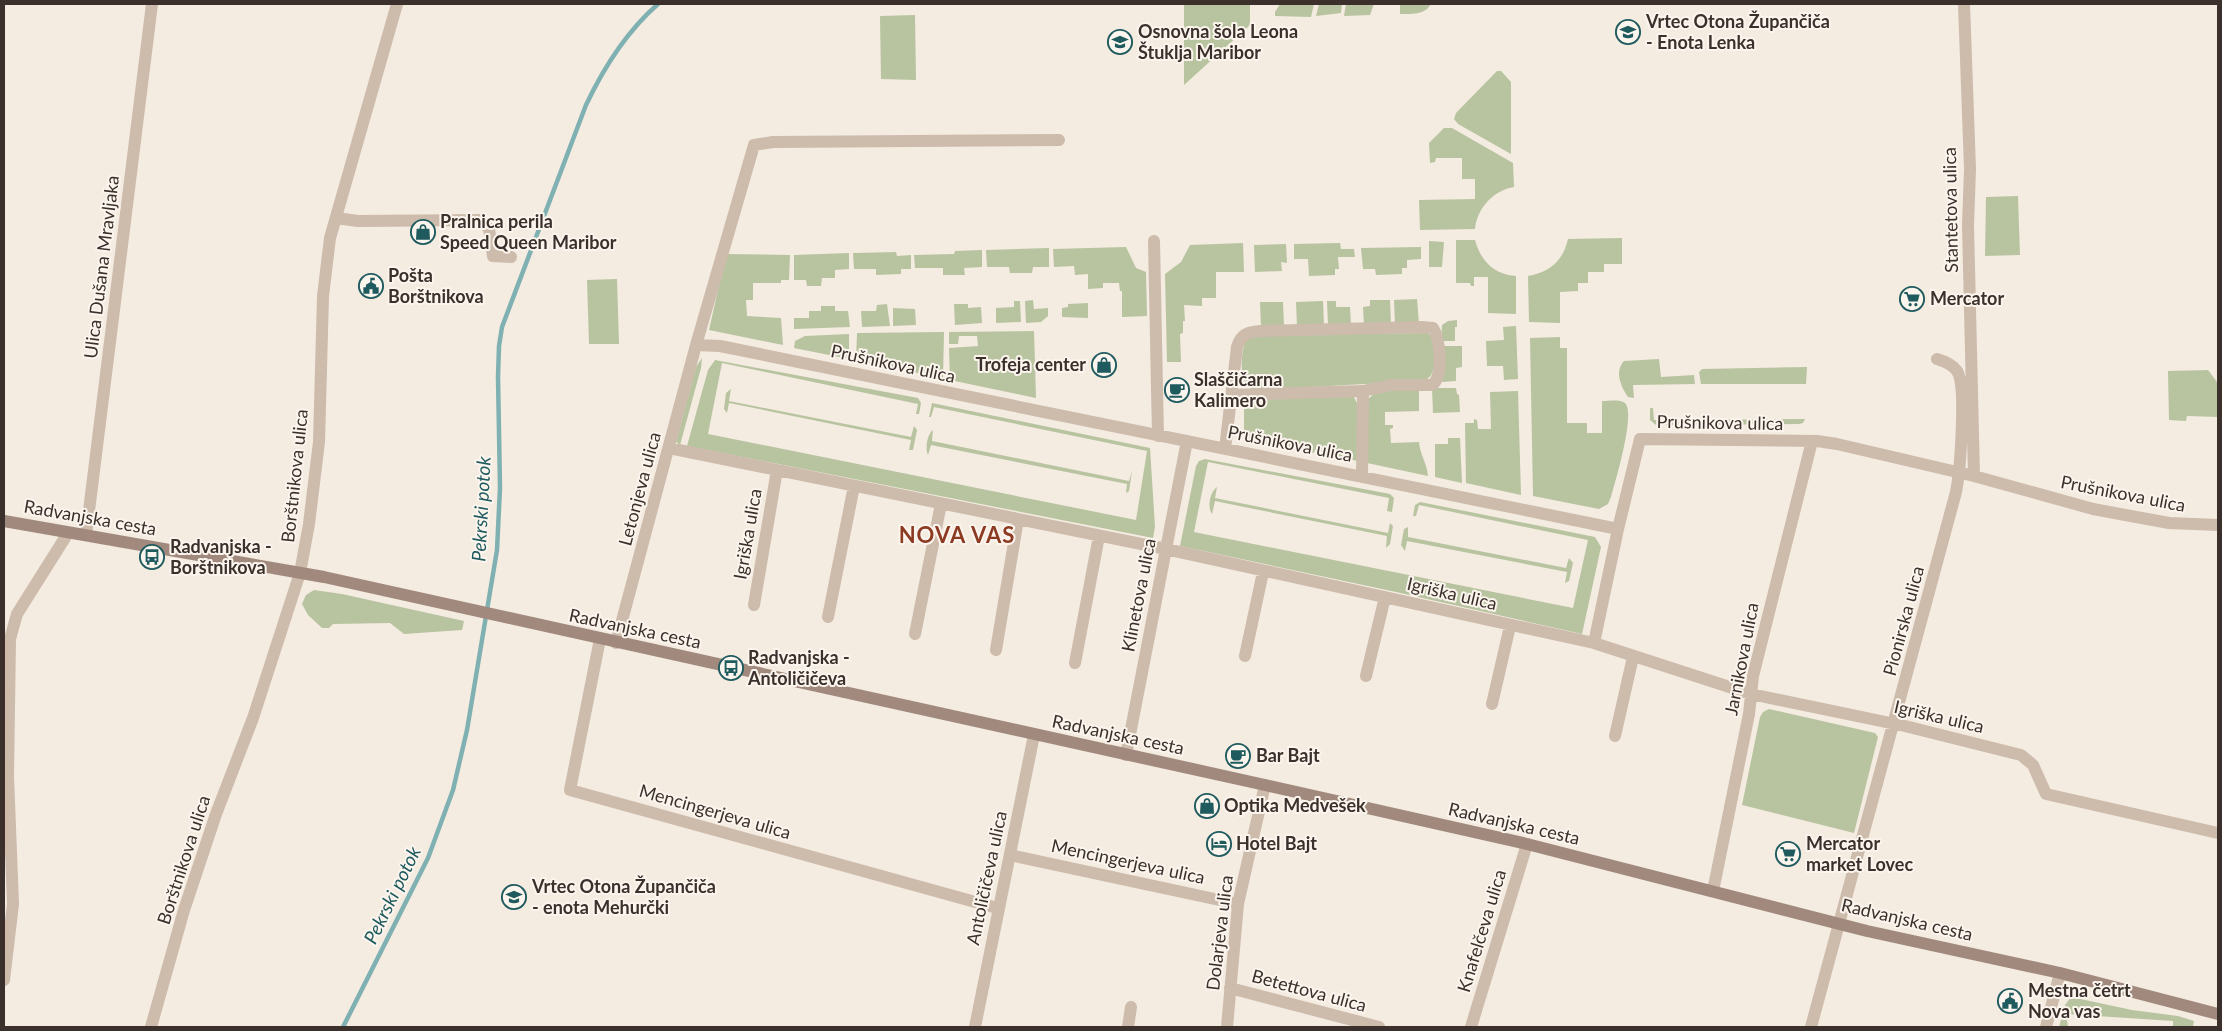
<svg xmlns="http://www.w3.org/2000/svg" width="2222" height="1031" viewBox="0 0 2222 1031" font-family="Lato,sans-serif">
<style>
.green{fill:#b8c4a0}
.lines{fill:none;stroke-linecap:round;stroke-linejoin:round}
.stream{stroke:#7fb0b2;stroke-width:4.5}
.street{stroke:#cdbbac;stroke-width:12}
.secondary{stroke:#a18a7d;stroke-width:12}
.labels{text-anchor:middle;stroke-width:4;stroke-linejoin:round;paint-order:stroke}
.poi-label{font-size:18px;font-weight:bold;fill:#3b302b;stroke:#fbf5ee;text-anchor:start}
.street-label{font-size:18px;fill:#3b302b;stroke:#fbf5ee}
.water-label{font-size:19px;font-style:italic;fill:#1f5a5e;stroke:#fbf5ee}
.district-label{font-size:22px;font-weight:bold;letter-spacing:1px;fill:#8c3b22;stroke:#fbf5ee}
</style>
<rect width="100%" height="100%" fill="#f4ebe1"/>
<path class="green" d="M1184 4H1250V25L1184 85Z
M1280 4H1314L1311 17 1275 16V12Z
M1319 4H1342L1341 13 1316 16Z
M1346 4H1374L1370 15 1344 16Z
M1400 4H1431C1425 15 1412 14 1400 14Z
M915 15 916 80 881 79 880 16Z
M1497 71H1501L1511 82V154L1458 124 1454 119 1456 113Z
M1444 128H1452L1513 163 1514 187C1494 190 1477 208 1475 229L1420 230 1419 200 1475 199V179H1462V158H1436L1435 162 1430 163 1429 143Z
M2018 196 2020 255 1985 256 1986 197Z
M1622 238V264H1604V272H1588V283H1578V291L1560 292V323L1529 322 1528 276C1550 272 1563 261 1568 239Z
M1456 240H1475C1481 261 1493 274 1516 276V314L1488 313V277H1474V286H1471L1470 283H1456Z
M1429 241 1444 242 1442 267H1429Z
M1243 243 1244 272H1216V298H1202V306L1184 305 1185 321H1183V333L1180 334 1181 362H1167L1165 274 1181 262 1190 245Z
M1340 243 1341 249H1354L1355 257H1338L1339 269H1335V275L1309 276 1308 259H1294V244Z
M1286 244 1287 263 1281 262 1282 271 1255 272 1254 245Z
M1126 247 1136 268 1146 272 1147 316 1122 317V291H1120L1119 283H1103V288L1088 289V274L1075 275 1074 266 1054 267 1053 249Z
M1421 247V259L1407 260V268H1402V274L1376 275 1375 269H1363L1361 248Z
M1049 248V267H1033L1032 273H1010L1009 267H987L986 250Z
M982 250V267L964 268 965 275H943V268H915L914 255 954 254 955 251Z
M896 252 897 256 911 255V269H901V274L876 275V269H854L853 253Z
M849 253V269L835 270V278H822L821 286H807L806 280H794V255Z
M726 254 790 255 789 280H781V283H753V300H746L747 316 781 318 783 345 709 330Z
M617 279 619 344H589L587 280Z
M1417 299 1419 324 1395 325 1394 300Z
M1033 300 1034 309 1048 308V316L1041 322 1026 323 1025 301Z
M1370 300H1390L1391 325H1364L1363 307 1370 306Z
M1014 301H1020L1021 322 996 323V308L1014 307Z
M1323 301 1324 326H1297L1296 302Z
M1327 301H1336V307H1350L1351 325H1328Z
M1260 302H1283L1284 326 1261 327Z
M1088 303V318L1062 317V308L1068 307V304Z
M887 304 890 326 862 327 861 311H876L877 305Z
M954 304H968V308L981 307 982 323 955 325Z
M821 306H835V311H848L850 327 794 329V318H809V311H821Z
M893 308 915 309 916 325 893 326Z
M1457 320V327H1455V341H1441L1442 325 1448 321Z
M1516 326 1518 379 1504 380 1503 366H1487L1486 341 1504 340 1503 327Z
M1034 331 1036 398 950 380 949 348 978 346 977 336H959L958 344H949V332Z
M944 332 943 378 856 361 857 333Z
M1428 333C1437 340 1438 373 1427 379 1425 381 1422 381 1419 381L1254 390C1237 385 1241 352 1246 339L1255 335Z
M849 334V359L794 348 795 341 805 336Z
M1560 337V348H1567V423H1587V433H1602V401C1609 401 1620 399 1625 403 1636 413 1615 483 1611 497L1608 504 1599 509 1533 496 1530 338Z
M1442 346H1462V367L1456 368V381L1442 382Z
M702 358 701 368 680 445 676 442 696 367Z
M1659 359 1661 377 1694 375 1695 384 1633 385 1634 398 1628 397C1621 387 1614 371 1624 361Z
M715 360 918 398 921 403 919 414H916L918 404 722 363 708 434 1136 520 1147 451 934 407 931 417H929L932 403 1150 448 1155 527 1153 538 687 446 708 370Z
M1807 367 1806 384H1701L1699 372 1702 369Z
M2208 370 2217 382 2218 380V417L2187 416 2186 421 2169 420 2168 371Z
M1432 388H1456L1457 394 1459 395 1460 412 1433 413Z
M731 389 729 401 911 437 914 426 917 430 913 450H909L911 440 729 403 727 413 724 409 726 393Z
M1419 389V411L1385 412V425H1393V428L1390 429 1391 443 1419 442C1420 455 1427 463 1428 476L1367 463 1366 403C1375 385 1402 390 1419 389Z
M1518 391 1521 495 1466 483 1465 423H1474V419L1477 420 1478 429H1491L1490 392Z
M1354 397 1357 403V461L1315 450 1314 453 1244 440V398Z
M1650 408H1653L1654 420 1805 419 1803 423 1799 424 1656 425 1650 420Z
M933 430 932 441 1129 481 1132 471 1129 491 1126 493 1127 484 931 445 928 455C925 449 927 434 933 430Z
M1448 438H1460L1462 483 1435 477V444H1448Z
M1205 459 1390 494 1394 498 1392 512 1387 511 1389 498 1208 462 1194 532 1573 608 1588 540 1419 505 1416 516H1413L1415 505 1420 502 1595 537 1601 547 1582 634 1396 592 1180 546 1196 466 1199 461Z
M1217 487 1215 498 1388 533 1390 523 1393 526 1390 544 1386 548 1387 536 1215 501 1212 514C1207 507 1210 492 1217 487Z
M1408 527V537L1566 568 1569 558 1573 563 1569 581 1565 583 1567 572 1407 541 1405 551 1401 545 1404 529Z
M314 590 342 594 464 621 462 630 404 634 390 623 333 624 329 628H322L308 615 302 604 306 595Z
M1769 709 1875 733 1878 737 1854 833 1742 805 1760 717 1763 712Z
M2071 997 2132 1010 2178 1016 2194 1021 2193 1027H2173V1021L2066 1014 2068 1027H2059L2065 1005Z"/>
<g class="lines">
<path class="stream" d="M343 1027 428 858 453 790 467 730 497 550 500 488 498 377 499 346 502 327 586 105C604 67 626 32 658 4"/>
<path class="street" d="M1964 4 1970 169 1968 225 1974 476
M336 218 358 221 481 220 489 229 493 256 511 257
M1154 241 1158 436
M696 345 720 346 1618 529 1640 439 1817 441 1837 444 1974 476 2093 509 2169 523 2218 525
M669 448 1166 549 1594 643 1751 694 1905 726 2021 755 2033 765 2046 794 2218 833
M1225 449 1237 347C1241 334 1248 332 1260 331L1421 327 1433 328C1440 339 1444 377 1432 385H1391L1363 391 1233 395
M1362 476 1363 391
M86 535 152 4
M754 605 777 470
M828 617 854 486
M915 634 941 504
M600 639 570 790 997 908
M616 643 696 345 754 145 773 142 1059 140
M1594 643 1618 529
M996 650 1018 519
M1245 656 1263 572
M1075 663 1099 536
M1366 676 1385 597
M1492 704 1510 626
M1615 736 1633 657
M1126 755 1187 441
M1010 855 1238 904
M1713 891 1749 714 1753 676 1812 441
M4 980 13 904 8 776 10 639 17 614 68 533
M1230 988 1379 1027
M151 1027 184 910 216 814 253 718 300 573 309 524 319 442 323 296 330 238 397 4
M975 1027 1034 735
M1128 1027 1131 1007
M1227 1027 1238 904 1265 785
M1471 1027 1527 844
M1811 1027 1956 492C1960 472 1967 385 1957 371 1952 364 1944 361 1937 359
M2046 1027 2060 973"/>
<path class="secondary" d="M4 521 324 577 1265 785 1527 844 1867 931 2060 973 2218 1014"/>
</g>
<defs>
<symbol id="school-ring" viewBox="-11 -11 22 22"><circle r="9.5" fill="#fbf5ee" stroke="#1f5a5e" stroke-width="1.5"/><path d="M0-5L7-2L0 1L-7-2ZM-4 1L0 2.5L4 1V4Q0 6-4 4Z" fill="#1f5a5e"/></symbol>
<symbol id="shop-ring" viewBox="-11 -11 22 22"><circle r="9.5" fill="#fbf5ee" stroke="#1f5a5e" stroke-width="1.5"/><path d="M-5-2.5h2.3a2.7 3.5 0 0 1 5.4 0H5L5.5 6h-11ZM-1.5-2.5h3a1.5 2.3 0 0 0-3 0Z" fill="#1f5a5e"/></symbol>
<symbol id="civic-ring" viewBox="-11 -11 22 22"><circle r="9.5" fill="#fbf5ee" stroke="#1f5a5e" stroke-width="1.5"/><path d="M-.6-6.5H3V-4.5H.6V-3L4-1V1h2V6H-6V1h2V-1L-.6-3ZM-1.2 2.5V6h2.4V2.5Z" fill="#1f5a5e"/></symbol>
<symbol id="supermarket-ring" viewBox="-11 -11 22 22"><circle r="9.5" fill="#fbf5ee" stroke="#1f5a5e" stroke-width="1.5"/><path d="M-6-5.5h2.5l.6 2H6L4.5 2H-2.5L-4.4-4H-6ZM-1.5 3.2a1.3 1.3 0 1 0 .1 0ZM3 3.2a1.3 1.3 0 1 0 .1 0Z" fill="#1f5a5e"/></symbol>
<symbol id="cafe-ring" viewBox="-11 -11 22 22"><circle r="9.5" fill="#fbf5ee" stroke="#1f5a5e" stroke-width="1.5"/><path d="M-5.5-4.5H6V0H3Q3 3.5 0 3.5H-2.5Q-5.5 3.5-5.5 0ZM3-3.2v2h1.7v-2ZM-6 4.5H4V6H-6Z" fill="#1f5a5e"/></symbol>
<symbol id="bus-ring" viewBox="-11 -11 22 22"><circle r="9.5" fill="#fbf5ee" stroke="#1f5a5e" stroke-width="1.5"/><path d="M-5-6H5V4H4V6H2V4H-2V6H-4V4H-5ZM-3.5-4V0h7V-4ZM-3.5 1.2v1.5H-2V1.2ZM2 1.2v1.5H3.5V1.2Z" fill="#1f5a5e"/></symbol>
<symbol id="hotel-ring" viewBox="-11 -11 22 22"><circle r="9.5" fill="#fbf5ee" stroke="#1f5a5e" stroke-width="1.5"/><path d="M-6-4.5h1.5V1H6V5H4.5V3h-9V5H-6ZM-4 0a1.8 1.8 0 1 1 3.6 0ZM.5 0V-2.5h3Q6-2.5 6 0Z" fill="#1f5a5e"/></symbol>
</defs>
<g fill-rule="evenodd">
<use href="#school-ring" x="1614" y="18" width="28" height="28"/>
<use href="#school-ring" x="1106" y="28" width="28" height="28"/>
<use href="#shop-ring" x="409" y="218" width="28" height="28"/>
<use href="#civic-ring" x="357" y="272" width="28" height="28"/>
<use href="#supermarket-ring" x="1898" y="285" width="28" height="28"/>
<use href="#shop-ring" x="1090" y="351" width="28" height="28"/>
<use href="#cafe-ring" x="1163" y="376" width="28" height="28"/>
<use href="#bus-ring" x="138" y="543" width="28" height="28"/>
<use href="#bus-ring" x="717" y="654" width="28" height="28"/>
<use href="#cafe-ring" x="1224" y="742" width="28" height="28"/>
<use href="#shop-ring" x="1193" y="792" width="28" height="28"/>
<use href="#hotel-ring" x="1205" y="830" width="28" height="28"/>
<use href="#supermarket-ring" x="1774" y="840" width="28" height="28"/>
<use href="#school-ring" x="500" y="883" width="28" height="28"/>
<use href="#civic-ring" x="1996" y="987" width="28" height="28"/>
</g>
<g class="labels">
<g class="poi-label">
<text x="1646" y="28">Vrtec Otona Župančiča<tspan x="1646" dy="21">- Enota Lenka</tspan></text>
<text x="1138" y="38">Osnovna šola Leona<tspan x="1138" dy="21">Štuklja Maribor</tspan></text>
<text x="440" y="228">Pralnica perila<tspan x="440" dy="21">Speed Queen Maribor</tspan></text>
<text x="388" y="282">Pošta<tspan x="388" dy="21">Borštnikova</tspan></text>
<text x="1930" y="305">Mercator</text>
<text x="1086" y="371" text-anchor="end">Trofeja center</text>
<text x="1194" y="386">Slaščičarna<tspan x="1194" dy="21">Kalimero</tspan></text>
<text x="170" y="553">Radvanjska -<tspan x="170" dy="21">Borštnikova</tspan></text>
<text x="748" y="664">Radvanjska -<tspan x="748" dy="21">Antoličičeva</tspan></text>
<text x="1256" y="762">Bar Bajt</text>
<text x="1224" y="812">Optika Medvešek</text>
<text x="1236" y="850">Hotel Bajt</text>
<text x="1806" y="850">Mercator<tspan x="1806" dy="21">market Lovec</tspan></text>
<text x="532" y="893">Vrtec Otona Župančiča<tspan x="532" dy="21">- enota Mehurčki</tspan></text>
<text x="2028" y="997">Mestna četrt<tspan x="2028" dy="21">Nova vas</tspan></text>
</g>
<g class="street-label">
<text transform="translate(1951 210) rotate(-91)" y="6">Stantetova ulica</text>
<text transform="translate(102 267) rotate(-83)" y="6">Ulica Dušana Mravljaka</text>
<text transform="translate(893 364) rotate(12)" y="6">Prušnikova ulica</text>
<text transform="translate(1720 423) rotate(1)" y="6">Prušnikova ulica</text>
<text transform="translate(1290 444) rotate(11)" y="6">Prušnikova ulica</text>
<text transform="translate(295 476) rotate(-84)" y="6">Borštnikova ulica</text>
<text transform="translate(640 489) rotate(-75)" y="6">Letonjeva ulica</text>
<text transform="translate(2123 494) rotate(11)" y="6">Prušnikova ulica</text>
<text transform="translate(90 518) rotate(10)" y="6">Radvanjska cesta</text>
<text transform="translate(748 534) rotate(-80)" y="6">Igriška ulica</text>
<text transform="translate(1452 594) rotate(13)" y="6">Igriška ulica</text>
<text transform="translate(1139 595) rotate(-79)" y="6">Klinetova ulica</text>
<text transform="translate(1904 621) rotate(-75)" y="6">Pionirska ulica</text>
<text transform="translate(635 629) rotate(12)" y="6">Radvanjska cesta</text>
<text transform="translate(1742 659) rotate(-79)" y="6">Jarnikova ulica</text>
<text transform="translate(1939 717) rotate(13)" y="6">Igriška ulica</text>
<text transform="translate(1118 735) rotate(12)" y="6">Radvanjska cesta</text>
<text transform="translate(715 812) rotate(16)" y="6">Mencingerjeva ulica</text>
<text transform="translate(1514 824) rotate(13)" y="6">Radvanjska cesta</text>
<text transform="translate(184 860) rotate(-72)" y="6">Borštnikova ulica</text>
<text transform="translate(1128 862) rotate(12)" y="6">Mencingerjeva ulica</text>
<text transform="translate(987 878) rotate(-78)" y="6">Antoličičeva ulica</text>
<text transform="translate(1907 920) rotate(13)" y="6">Radvanjska cesta</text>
<text transform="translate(1482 931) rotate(-73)" y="6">Knafelčeva ulica</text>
<text transform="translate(1220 933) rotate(-83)" y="6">Dolarjeva ulica</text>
<text transform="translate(1309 991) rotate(15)" y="6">Betettova ulica</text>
</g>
<g class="water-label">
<text transform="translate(481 509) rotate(-87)" y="7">Pekrski potok</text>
<text transform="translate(392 895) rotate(-64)" y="7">Pekrski potok</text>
</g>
<g class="district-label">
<text x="957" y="543">NOVA VAS</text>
</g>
</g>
<rect width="2222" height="1031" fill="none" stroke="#3b302b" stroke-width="10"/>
</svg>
